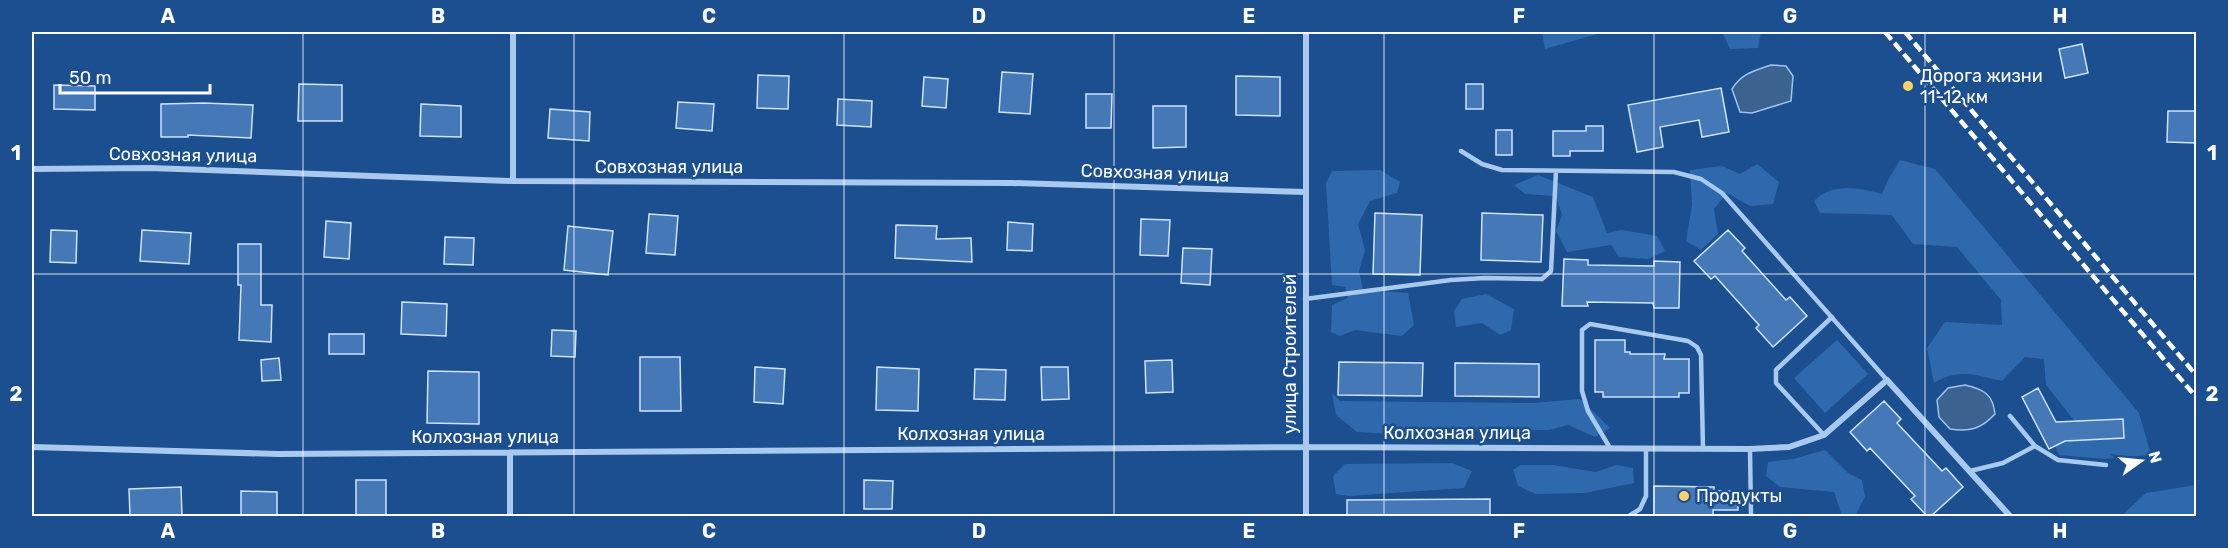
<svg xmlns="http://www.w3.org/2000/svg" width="2228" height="548" viewBox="0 0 2228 548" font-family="Rubik,sans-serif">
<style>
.green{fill:#2e69ad}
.water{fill:#3c6290;stroke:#9cc4f0;stroke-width:1.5}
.building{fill:#4478b7;stroke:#cfe3fa;stroke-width:1.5}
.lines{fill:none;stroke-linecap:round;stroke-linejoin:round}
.service{stroke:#a9c9ee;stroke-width:4.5}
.minor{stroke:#a9c9ee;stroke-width:6}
.rail{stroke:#fff;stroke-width:4.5;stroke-dasharray:10 4.5;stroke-linecap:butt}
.grid{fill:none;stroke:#fff;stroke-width:1.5;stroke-opacity:0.55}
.poi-dot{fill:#ffd166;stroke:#1b4f8f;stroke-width:2}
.labels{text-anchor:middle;stroke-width:5;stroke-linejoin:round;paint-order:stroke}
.poi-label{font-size:18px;fill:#fff;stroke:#1b4f8f;text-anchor:start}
.street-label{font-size:18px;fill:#fff;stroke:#1b4f8f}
.neatline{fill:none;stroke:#fff;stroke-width:2}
.grid-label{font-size:20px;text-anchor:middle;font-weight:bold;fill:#fff}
</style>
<rect width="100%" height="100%" fill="#1b4f8f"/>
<path class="green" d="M1542 32H1604L1545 49Z
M1722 32H1761L1758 48 1730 49Z
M1900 160 1935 169 2139 413 2151 455 2104 459 2059 455 2054 443 2077 424 2046 385 2044 359 2025 357 2002 381C1975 375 1959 368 1934 383L1927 348 1945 322 2002 325 2001 300 1957 247 1913 244 1892 215 1820 213 1814 201C1833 182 1859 188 1882 194L1888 180Z
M1757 164 1779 182 1773 204 1750 206 1727 193 1714 209 1718 234 1701 250 1686 241 1692 205 1690 170 1722 166 1740 174Z
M1380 170 1400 182 1397 193 1370 201 1358 224 1365 250 1359 271 1363 290 1408 293 1414 325 1402 336 1355 330 1340 336 1331 332 1332 305 1348 298 1345 287 1332 285 1326 183 1332 171Z
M1538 175 1593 197 1607 233 1622 230 1657 236 1665 251 1648 259 1619 257 1611 245 1567 252 1556 231 1562 215 1556 196 1525 194 1514 185Z
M1486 294 1514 309 1511 330 1500 335 1482 323 1456 327 1454 311 1462 299Z
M1837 340 1868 374 1825 413 1794 378Z
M1332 393 1340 401 1533 403 1580 399 1610 428 1595 437 1568 425 1549 430H1443L1430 441 1407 435 1357 432 1336 415Z
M1825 450 1848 473 1862 480 1865 497 1855 516H1840L1841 513 1834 492 1780 487 1766 476 1768 462 1793 459Z
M1452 463 1472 471 1464 488 1349 496 1336 494 1333 476 1345 464Z
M1520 465H1553L1596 472 1616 465 1633 468 1634 483 1585 493 1536 494 1518 486 1513 470Z
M2196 485V516H2121L2146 493Z"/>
<path class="water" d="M1771 65 1786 66 1793 76 1791 101 1752 113 1740 112 1732 89C1742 73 1754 71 1771 65Z
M1965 385C1983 389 1993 394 1995 414 1981 429 1970 432 1950 429L1939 417 1937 400 1948 388Z"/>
<path class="building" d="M2082 44 2088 73 2065 78 2059 49Z
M1002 72 1033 74 1030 114 999 112Z
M758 75 789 76 788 109 757 108Z
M1236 76 1280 77V116L1236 115Z
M924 77 948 79 946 108 922 106Z
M299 84 342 85V121H298Z
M1466 84H1483V109H1466Z
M54 85 95 86V110L54 109Z
M1721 88 1729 132 1702 137 1699 120 1660 127 1663 147 1637 152 1628 105Z
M1086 94H1112L1111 128H1086Z
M838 99 872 101 871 127 837 125Z
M678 102 714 104 712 131 676 128Z
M204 103 253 105 251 138 188 135V137H161V104Z
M421 104 461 106V137L420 136Z
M1153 106H1186V147L1153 148Z
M550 109 590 112 589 141 548 138Z
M2168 111H2196V143L2167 142Z
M1586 126H1603V151H1570V156H1553V131H1586Z
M1496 130H1512V155H1496Z
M1375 213 1422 215 1420 275 1373 274Z
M1482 213 1543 215 1541 262 1481 260Z
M649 214 678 216 675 255 646 253Z
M1141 219 1170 220 1168 256 1140 255Z
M326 221 351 223 349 259 324 257Z
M1008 222 1033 224 1032 251 1007 250Z
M896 225 937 226 936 239 971 238 972 262 895 258Z
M568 226 613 231 608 275 564 270Z
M51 230 77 231 76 263 50 262Z
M142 230 191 233 189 264 140 261Z
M1728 230 1745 248 1742 251 1786 300 1790 297 1807 316 1773 347 1756 328 1759 325 1715 276 1711 279 1694 261Z
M445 237 474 238 473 265 444 264Z
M238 244H261V305H272L271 342 239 340 241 285H238Z
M1183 248 1212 249 1210 285 1181 283Z
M1564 259 1588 260V265L1654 266V261L1680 262 1679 308H1654L1653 303 1587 302 1588 306H1562Z
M402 302 447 304 446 336 401 334Z
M552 330 576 331 575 357 551 356Z
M329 334H364V354H329Z
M1595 340H1625V352H1630V354H1665L1664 359H1689V393H1679V397H1603V392H1595Z
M640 357H680L681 411H640Z
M279 358 281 380 262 381 261 360Z
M1172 360 1173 392 1146 393 1145 361Z
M1339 362 1423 363 1422 396 1338 395Z
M1455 363 1539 364V397L1455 396Z
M755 367 785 369 783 404 754 402Z
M877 367 919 369 918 411 876 410Z
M1041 367H1068L1069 399 1042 400Z
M975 369 1006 370 1005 400 974 399Z
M428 371 479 372V424L427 423Z
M2038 388 2056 422 2123 419 2124 438 2065 441 2049 449 2022 397Z
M1884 401 1901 419 1897 423 1942 471 1946 468 1963 487 1931 516H1927L1911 499 1915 496 1870 448 1867 451 1850 432Z
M356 480H386V516H356Z
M864 480 893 481 892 509H864Z
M1654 486 1714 487V491H1738V510H1713V516H1654Z
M181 487 182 516H130L129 489Z
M241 491 277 492V516H241Z
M1490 499V516H1347V500Z"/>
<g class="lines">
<path class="service" d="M1461 151 1482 164 1502 170 1674 172 1701 179 1722 193 1887 380
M1305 299 1451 280 1485 278 1542 279 1551 271 1556 171
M2010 416 2035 446 2058 460 2106 465
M1824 435 1776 383V370L1832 317
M1610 448 1588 411 1582 391V330L1590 324 1688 341 1697 347 1701 355 1703 449
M1750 449 1751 516
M1970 471 2003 463 2035 446
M1629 516 1640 509 1646 496V448"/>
<path class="minor" d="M32 169 150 168 513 181 1012 183 1306 192
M513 181V32
M32 447 278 454 1305 447 1750 449 1789 447 1824 435 1887 380 2010 516
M510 452V516
M1306 516V32"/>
<path class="rail" d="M1885 32 2196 397
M1905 32 2196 375"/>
</g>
<path class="grid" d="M303 32V516M574 32V516M844 32V516M1114 32V516M1384 32V516M1654 32V516M1925 32V516M32 274H2196"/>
<g class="poi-dot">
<circle cx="1908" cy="86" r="6"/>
<circle cx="1684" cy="496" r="6"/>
</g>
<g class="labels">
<g class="poi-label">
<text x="1920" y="82">Дорога жизни<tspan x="1920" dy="21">11-12 км</tspan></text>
<text x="1696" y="502">Продукты</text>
</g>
<g class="street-label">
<text transform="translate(183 155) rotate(1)" y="6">Совхозная улица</text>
<text x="669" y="173">Совхозная улица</text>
<text transform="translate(1155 173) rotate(2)" y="6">Совхозная улица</text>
<text transform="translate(1290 354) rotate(-90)" y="6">улица Строителей</text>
<text x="1457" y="439">Колхозная улица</text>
<text x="971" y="440">Колхозная улица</text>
<text x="485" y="443">Колхозная улица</text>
</g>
</g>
<rect width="2228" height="548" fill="none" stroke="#1b4f8f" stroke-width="66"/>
<g transform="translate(2141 461) rotate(75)" stroke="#1b4f8f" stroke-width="4.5" paint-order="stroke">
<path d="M0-4.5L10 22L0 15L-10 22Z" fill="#ffffff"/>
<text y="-9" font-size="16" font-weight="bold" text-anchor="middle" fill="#ffffff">N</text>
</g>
<path d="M60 84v9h150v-9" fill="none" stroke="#ffffff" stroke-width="3"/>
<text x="69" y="84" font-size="18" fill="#ffffff" stroke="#1b4f8f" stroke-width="4.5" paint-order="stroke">50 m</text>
<rect x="33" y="33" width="2162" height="482" class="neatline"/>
<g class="grid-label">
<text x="168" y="23">A</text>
<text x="438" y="23">B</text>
<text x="709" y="23">C</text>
<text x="979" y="23">D</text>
<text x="1249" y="23">E</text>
<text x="1519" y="23">F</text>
<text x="1790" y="23">G</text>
<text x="2060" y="23">H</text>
<text x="16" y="160">1</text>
<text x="2212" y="160">1</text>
<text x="16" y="401">2</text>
<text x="2212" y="401">2</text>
<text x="168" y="538">A</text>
<text x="438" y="538">B</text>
<text x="709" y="538">C</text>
<text x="979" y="538">D</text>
<text x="1249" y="538">E</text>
<text x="1519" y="538">F</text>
<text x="1790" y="538">G</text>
<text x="2060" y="538">H</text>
</g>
</svg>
